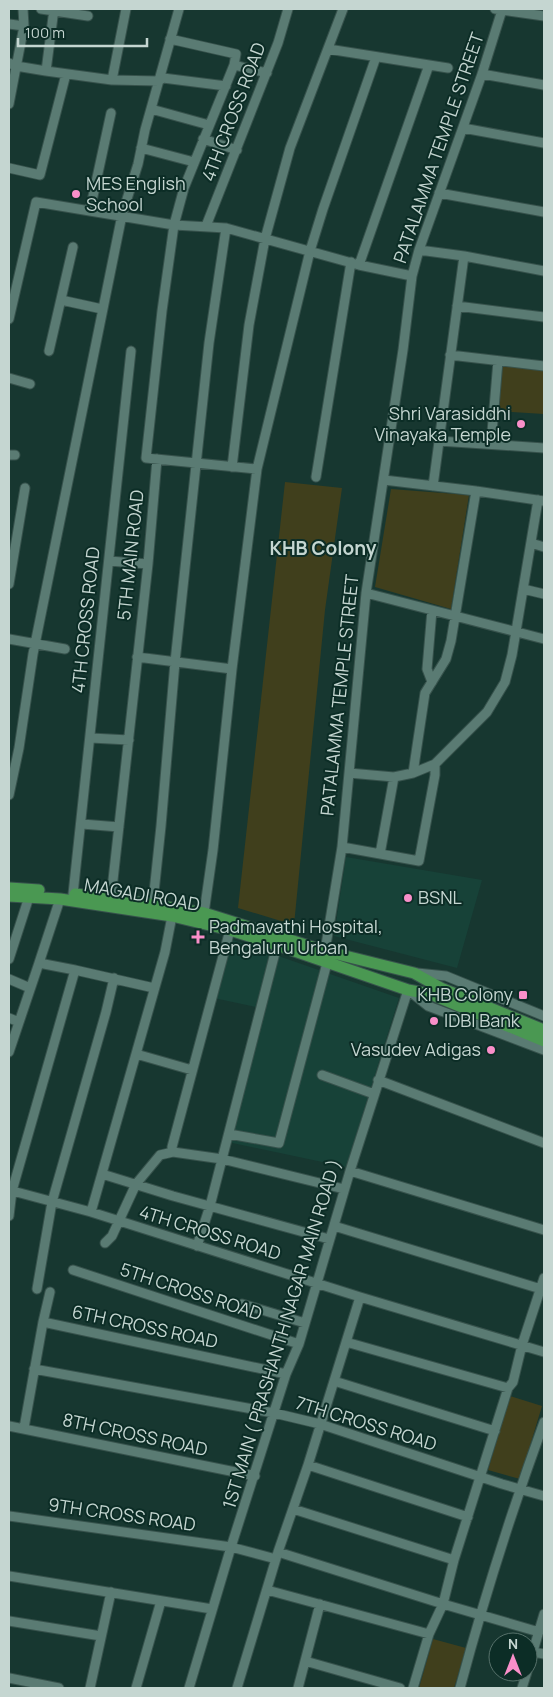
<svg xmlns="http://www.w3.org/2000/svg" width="553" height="1697" viewBox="0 0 553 1697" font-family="Manrope,sans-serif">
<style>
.built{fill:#174238}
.green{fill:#403f1c}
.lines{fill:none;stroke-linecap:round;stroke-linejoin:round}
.minor-casing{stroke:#37524c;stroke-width:11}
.major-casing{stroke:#37524c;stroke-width:13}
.minor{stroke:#5a7b73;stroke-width:9}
.major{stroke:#4a9852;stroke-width:11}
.poi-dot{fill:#f98fc9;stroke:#0c2d26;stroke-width:2}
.labels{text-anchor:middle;stroke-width:4;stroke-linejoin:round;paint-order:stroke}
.street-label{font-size:18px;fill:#c5d6d1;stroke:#0c2d26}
.poi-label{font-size:18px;fill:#c5d6d1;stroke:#0c2d26;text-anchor:start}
.neighbourhood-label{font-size:19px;font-weight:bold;fill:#c5d6d1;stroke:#0c2d26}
</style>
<rect width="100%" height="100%" fill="#173730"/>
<path class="built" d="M346 857 482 880 457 968 334 936Z
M230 939 399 998 346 1167 223 1141 256 1007 214 998Z"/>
<path class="green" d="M501 365 544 371V414L498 411Z
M285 482 342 488 325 610 294 925 238 908Z
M391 489 469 495 451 609 375 587Z
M510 1396 542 1406 520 1479 488 1470Z
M433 1639 466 1648 454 1688H419Z"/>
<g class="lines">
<defs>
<path id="minor" d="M41 9 88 16
M54 9 46 71 112 80 159 81 163 78 226 86
M495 9 544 16
M9 24 24 26
M170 39 236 54 234 65 184 188 174 225 162 311 146 458 257 469
M328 49 448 68
M9 63 16 66 46 71
M234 65 267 73
M482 74 544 85
M112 80 126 9
M9 104 24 26 23 9
M151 109 209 125
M463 128 544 143
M203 139 237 150
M141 148 194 162
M9 168 40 175 66 74
M439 193 544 212
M90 210 111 113
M206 226 278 43 288 9
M419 250 464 256 544 271
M359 265 429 65
M61 300 102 309
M457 306 544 317
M9 319 36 202 174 225 226 228 359 265 412 276
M49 351 73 247
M450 355 544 366
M9 378 30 384
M439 441 544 448
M491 444 498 361
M9 455H15
M232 467 249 325 265 239 290 148 343 9
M316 477 351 262
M384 480 476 491 544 501
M433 486 464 256
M531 543 544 547
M109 561 148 564
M9 584 25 488
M523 589 544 594
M366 593 544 639
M432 610 427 669 432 682
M9 639 65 649
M137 657 232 669
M91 738 129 740
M349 773 394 777 413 773 435 764 487 712 505 682 512 655 538 500
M413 773 425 693 446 659 451 641 476 491
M9 795 19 748 33 654 122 215 138 164 145 130 179 9
M82 824 119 827
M342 847 419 861 435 775V764
M380 854 394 777
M73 894 131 351
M111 898 148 564 157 459
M152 911 161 826 175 662 209 343 226 228
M204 913 213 850 232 669 257 469 310 251 323 209 376 57
M230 930 172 1147 173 1152 222 1159 344 1189
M325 951 342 847 366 593 403 350 412 276 419 250 482 74 502 10
M9 959 29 897
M75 970 154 988
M417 973 446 976 544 1016
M9 979 30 988
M9 1018 19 1022
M9 1052 39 963
M136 1054 192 1070
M322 1075 374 1094
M378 1080 544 1143
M229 1134 279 1143 327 963
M350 1171 544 1230
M102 1174 173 1196 329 1239
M9 1190 91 1212 360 1297 544 1352
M91 1212 165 952 172 916
M9 1216 12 1191 75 970 39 963 60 899
M334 1226 541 1289
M105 1243 112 1236 136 1184 160 1155 173 1152
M197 1246 210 1206 277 945
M73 1270 299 1344
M37 1289 52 1202 106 1012 114 978
M242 1304 305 1323
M43 1322 50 1292
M346 1342 508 1388
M34 1369 274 1413 320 1424 502 1484 544 1496
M334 1381 495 1431
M9 1426 255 1476
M24 1428 43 1322 286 1374
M308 1465 468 1517
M293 1509 454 1560
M9 1516 231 1547 276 1559
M278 1552 443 1604 539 1632
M9 1576 212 1609
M267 1590 429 1634
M9 1621 101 1636
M533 1652 544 1654
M305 1661 400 1688
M528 1668 544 1614
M9 1678 59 1688
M90 1688 111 1592
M136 1688 161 1601
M189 1688 231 1547 286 1374 299 1344 350 1171 408 990 428 1006 544 1050
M237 1688 278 1552 308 1465 360 1297
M298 1688 320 1604
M413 1688 429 1634 443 1604 454 1560 508 1388 513 1382 522 1345 544 1278
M460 1688C484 1598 512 1510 544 1422
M522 1688 527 1672"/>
<path id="major" d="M9 888 39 890
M75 894 111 898 204 913 325 951 414 973 441 988 544 1030
M9 896 60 899 172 916 230 930 277 945 408 990 430 994 544 1041"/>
</defs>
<use href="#minor" class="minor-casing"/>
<use href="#major" class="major-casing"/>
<use href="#minor" class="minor"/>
<use href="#major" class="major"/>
</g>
<g class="poi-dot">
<circle cx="76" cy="194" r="5"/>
<circle cx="521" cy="424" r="5"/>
<circle cx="408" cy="898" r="5"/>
<path d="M195.5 929.5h5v5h5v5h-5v5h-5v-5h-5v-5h5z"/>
<rect x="518" y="990" width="10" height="10" rx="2.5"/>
<circle cx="434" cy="1021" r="5"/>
<circle cx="491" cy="1050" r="5"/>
</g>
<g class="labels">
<g class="street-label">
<text transform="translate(234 112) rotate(-69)" y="6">4TH CROSS ROAD</text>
<text transform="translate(439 148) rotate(-71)" y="6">PATALAMMA TEMPLE STREET</text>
<text transform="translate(131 555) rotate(-84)" y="6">5TH MAIN ROAD</text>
<text transform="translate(86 620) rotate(-84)" y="6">4TH CROSS ROAD</text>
<text transform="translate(340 695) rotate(-84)" y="6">PATALAMMA TEMPLE STREET</text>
<text transform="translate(142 895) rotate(10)" y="6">MAGADI ROAD</text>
<text transform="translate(210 1233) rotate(17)" y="6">4TH CROSS ROAD</text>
<text transform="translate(191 1292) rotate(18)" y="6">5TH CROSS ROAD</text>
<text transform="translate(145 1327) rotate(12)" y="6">6TH CROSS ROAD</text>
<text transform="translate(282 1334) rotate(-73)" y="6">1ST MAIN ( PRASHANTH NAGAR MAIN ROAD )</text>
<text transform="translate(366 1424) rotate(17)" y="6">7TH CROSS ROAD</text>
<text transform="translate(135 1435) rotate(12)" y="6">8TH CROSS ROAD</text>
<text transform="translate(122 1515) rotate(8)" y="6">9TH CROSS ROAD</text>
</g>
<g class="poi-label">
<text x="86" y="190">MES English<tspan x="86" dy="21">School</tspan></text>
<text x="511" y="420" text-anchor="end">Shri Varasiddhi<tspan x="511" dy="21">Vinayaka Temple</tspan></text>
<text x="418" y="904">BSNL</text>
<text x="209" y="933">Padmavathi Hospital,<tspan x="209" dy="21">Bengaluru Urban</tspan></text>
<text x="513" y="1001" text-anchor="end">KHB Colony</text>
<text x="444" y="1027">IDBI Bank</text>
<text x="481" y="1056" text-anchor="end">Vasudev Adigas</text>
</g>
<g class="neighbourhood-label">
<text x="323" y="555">KHB Colony</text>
</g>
</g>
<rect width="553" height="1697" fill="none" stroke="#c5d6d1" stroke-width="20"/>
<g transform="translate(513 1657)"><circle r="24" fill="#0c2d26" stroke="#56716a"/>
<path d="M0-4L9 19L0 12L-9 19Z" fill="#f98fc9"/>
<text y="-8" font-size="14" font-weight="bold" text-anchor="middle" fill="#c5d6d1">N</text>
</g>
<path d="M18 38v8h129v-8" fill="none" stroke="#c5d6d1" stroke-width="2.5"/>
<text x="25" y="38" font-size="15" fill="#c5d6d1" stroke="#0c2d26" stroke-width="4" paint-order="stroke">100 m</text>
</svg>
